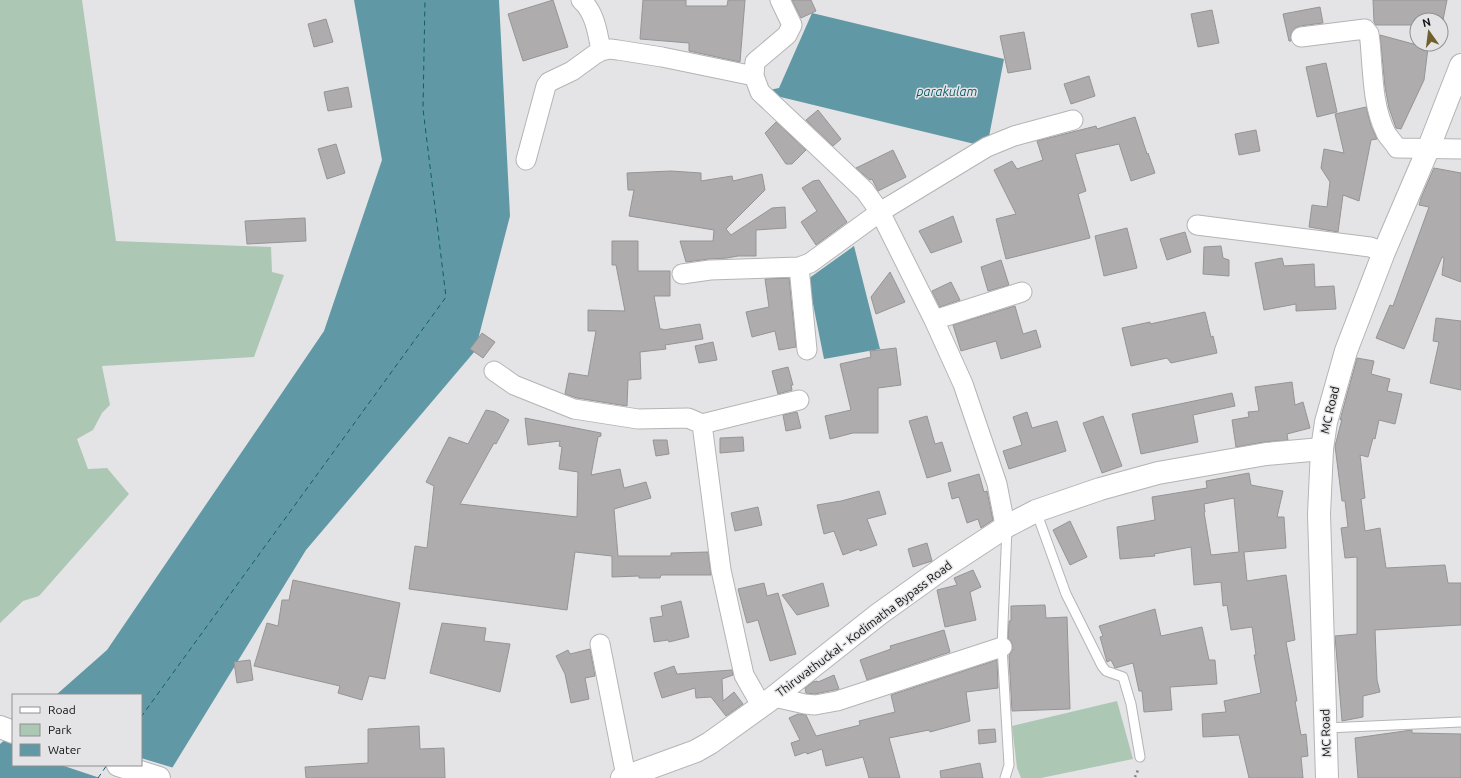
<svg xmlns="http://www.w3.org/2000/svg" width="1461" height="778" viewBox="0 0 1461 778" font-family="Ubuntu,sans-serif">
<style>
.green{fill:#adc7b5}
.water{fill:#6099a5}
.pier{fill:#e4e4e6}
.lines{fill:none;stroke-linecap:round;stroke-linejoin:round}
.ferry{stroke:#0d5e6b;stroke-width:1;stroke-dasharray:5 4;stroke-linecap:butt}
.building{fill:#aeacad;stroke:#969495;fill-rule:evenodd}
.lane-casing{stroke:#b4b4b6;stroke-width:11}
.street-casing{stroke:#b4b4b6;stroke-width:21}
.secondary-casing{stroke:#b4b4b6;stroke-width:24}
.highway-casing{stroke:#b4b4b6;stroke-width:24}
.path{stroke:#838384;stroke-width:2.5;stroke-dasharray:2 3;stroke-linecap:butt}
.lane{stroke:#fff;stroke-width:9}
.street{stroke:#fff;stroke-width:19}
.secondary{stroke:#fff;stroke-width:22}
.highway{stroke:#fff;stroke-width:22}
.labels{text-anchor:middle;stroke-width:3;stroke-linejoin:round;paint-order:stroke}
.street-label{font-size:12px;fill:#111;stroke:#e4e4e6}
.water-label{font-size:13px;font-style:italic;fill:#0d5e6b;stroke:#e4e4e6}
</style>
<rect width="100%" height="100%" fill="#e4e4e6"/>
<path class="green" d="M0 0H82L116 241 271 247 272 272 284 275 254 357 102 366 110 405 102 413 93 430 77 439 88 469 107 468 129 494 39 596 23 601 0 623Z
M1117 701 1133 759 1041 778H1021L1017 768 1012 726Z"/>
<path class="water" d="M354 0H499L510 216 475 351 306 550 166 778H0V744L13 733V765H141V695H56L107 650 324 331 382 160Z
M812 13 1004 59 987 147 760 92 779 88Z
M854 246 880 349 824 359 808 279Z"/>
<path class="pier" d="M141 758 174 768 168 778H100L61 765H141Z"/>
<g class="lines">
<path class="ferry" d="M141 717 446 297 423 109 425 0
M98 778 107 765"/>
</g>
<path class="building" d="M553 0 568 47 523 61 508 14Z
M643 0H686V6H727L728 0H745L740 62 689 51V43L640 39Z
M792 0H811L816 11 801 18Z
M1373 0H1447L1442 25 1441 20H1417V25H1376L1374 22Z
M1320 7 1323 23 1300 26 1295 28 1291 33V41H1289L1283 14Z
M1212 10 1219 43 1198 47 1191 14Z
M326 19 333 42 314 47 308 24Z
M1024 32 1031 69 1008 73 1000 36Z
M1380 35 1428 48 1424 80 1401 129 1396 128 1389 108 1385 87Z
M1326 63 1337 112 1317 117 1306 67Z
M1089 76 1095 96 1071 104 1064 84Z
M348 87 352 107 328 111 324 92Z
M1366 107 1371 126 1377 139 1371 140 1359 201 1343 195 1338 232 1309 227 1312 205 1327 207 1330 182 1321 168 1324 149 1344 153 1335 114Z
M818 110 841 139 833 146 806 120Z
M1135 117 1147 154 1148 153 1155 173 1131 181 1119 144 1075 154 1086 191 1078 194 1090 238 1006 259 996 219 1016 214 994 170 1012 161 1017 169 1043 160 1037 141 1096 126 1097 129Z
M776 122 806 150 792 164H786L765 133Z
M1256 130 1260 151 1239 155 1235 134Z
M336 144 345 173 327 179 318 149Z
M893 150 906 177 878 191 872 179 870 180 856 168Z
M1434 168 1461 173V282L1442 275 1444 258 1442 257 1404 349 1376 338 1390 305 1393 306 1429 207 1419 205 1421 198Z
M671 171 701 173V181L732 176 733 181 762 174 765 190 726 229 731 235 772 208 785 207 786 228 756 230V256H738L727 258 709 259 686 262 680 241H713L714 230 629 216 634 190H628L627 173Z
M819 180 847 222 816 245 801 222 817 211 802 188 813 181Z
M953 216 962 242 931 253 919 231Z
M305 218 306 241 247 244 245 221Z
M1127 228 1137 268 1104 276 1095 236Z
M1185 232 1191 252 1167 260 1160 239Z
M612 241H638V271H670V296H654L660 329H663V330L700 324 703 339 665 345 666 349 640 352 641 379 628 380 627 406 577 398 565 394 569 373 588 376 596 331H588V310L625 311 616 265H612Z
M1221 246 1223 258 1229 260V276L1203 274 1204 247Z
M1282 258 1284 266 1314 264 1315 287 1334 286 1336 309 1296 311V304L1264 310 1255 263Z
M1001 260 1009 285 988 291 981 267Z
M890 272 905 302 876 314 871 297Z
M789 278 796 347 779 350 775 331 752 337 746 312 769 307 765 279Z
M951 282 960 300 940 307 932 291Z
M1015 306 1023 334 1036 330 1041 347 1001 359 996 341 961 351 953 325Z
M1205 312 1211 337 1213 336 1217 353 1171 363 1167 358 1131 366 1122 328 1150 322V324Z
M1436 318 1461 321V390L1430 383 1439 342 1433 341Z
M482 333 495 342 483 358 470 349Z
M713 342 717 360 699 363 695 346Z
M896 348 901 385 878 388V433H853L830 439 825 416 851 410 840 364 871 357 870 351Z
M1357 358 1374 361 1371 374 1390 379 1387 391 1402 394 1395 424 1379 420 1375 439 1373 438 1368 457 1360 455 1365 498 1361 499 1365 531 1380 528 1386 568 1445 565 1448 583H1461V625L1375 630 1377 680 1380 692 1363 696V717L1342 721 1335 636 1357 634V557L1345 558 1341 528 1348 527 1345 501H1342L1335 446 1342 419 1340 420Z
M788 367 793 385H791L792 390 778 394 772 371Z
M1292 382 1295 405 1303 402 1310 428 1287 434 1288 440 1264 442 1236 447 1232 420 1249 417 1248 412 1259 411 1255 387Z
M1232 393 1235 406 1193 415 1198 442 1141 454 1132 414Z
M486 410 495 412 509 420 496 444 494 443 460 504 577 517 578 472 559 469 562 447 559 446 560 441 528 445 525 418 601 433V436L598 437 591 475 620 469 624 488 646 482 651 498 614 509 618 556H671V553L708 552 711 575H661L660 578H639V576L612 577V556L575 552 567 610 409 589 415 546 427 548 434 486 426 482 449 437 468 444Z
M797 412 801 428 786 431 783 415Z
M1027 412 1032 428 1057 421 1066 451 1009 469 1003 451 1022 445 1013 417Z
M927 416 935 444 942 442 951 471 927 478 909 421Z
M1103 416 1122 466 1102 473 1083 423Z
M743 437 744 451 720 453V438Z
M653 440H667L669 454 656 456Z
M1249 473 1251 485 1283 491 1277 517H1284L1286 548 1244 552 1247 581 1286 575 1295 640 1286 642 1297 701H1295L1301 735 1306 734 1308 756 1301 757 1303 778H1249L1239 735 1203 737 1202 714 1226 712 1224 701 1261 693 1254 655H1256L1252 627 1231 630 1227 605 1223 606 1221 582 1194 585 1191 547 1154 554 1155 556 1120 559 1117 527 1155 520 1152 497 1207 488 1206 481ZM1234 498 1239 552 1211 555 1204 512H1205L1204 504Z
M979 474 984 492 987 491 993 520 981 528 978 519 967 523 959 497 952 499 948 483Z
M879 491 886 514 867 519 877 545 860 551 859 549 843 555 834 531 824 534 817 505 841 501Z
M758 507 762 525 735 531 731 513Z
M1070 521 1087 557 1070 565 1053 530Z
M927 543 932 561 913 567 908 549Z
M973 570 981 587 970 592 976 620 945 627 937 590 957 585 954 578Z
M293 580 400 603 385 679 369 676 362 700 338 693 340 686 254 666 267 623 278 626 282 600H289Z
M764 583 767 596 778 593 796 654 770 661 758 620 747 623 738 589Z
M823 583 829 606 797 615 782 595Z
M681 601 689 637 669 642 668 640 654 642 650 618 663 616 661 606Z
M1045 605 1046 618 1067 617 1070 709 1012 711 1009 656 1013 649 1012 643 1008 638 1009 621H1011V606Z
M1155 609 1161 636 1202 627 1209 660H1215L1217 684 1170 687 1172 710 1144 712 1142 691H1139L1133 663 1115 668 1111 660 1107 662 1100 637 1103 636 1099 626Z
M442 623 486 628 484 641 510 644 500 692 430 673Z
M944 630 950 652 867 680 860 660 891 649 890 646Z
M590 649 595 676 585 678 589 699 571 703 565 674 556 656 568 650 570 654Z
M250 660 253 680 237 683 234 662Z
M997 660 998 688 966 692 970 721 930 732 929 730 889 738 900 778H869L863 757 826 766 822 749 807 754 806 752 795 756 791 743 800 740 789 718 798 714 806 715 816 736 860 725 859 721 895 712 891 695Z
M674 666 677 674 732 670 733 675 722 679 723 701 734 692 743 704 726 716 711 697 696 698 695 688 662 698 654 673Z
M834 675 839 689 815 694 806 693 805 688 813 682 817 681 818 682Z
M419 726 420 749 444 748 445 778H306L305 767 368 763V729Z
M995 729 996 742 979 744 978 730Z
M1412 730V733L1461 734V778H1358L1355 738Z
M980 763 983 778H941L940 771Z"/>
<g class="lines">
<defs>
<path id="lane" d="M1036 511 1066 594 1102 666 1106 671 1123 677 1131 704 1140 757
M1326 728 1461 722
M1005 778 1009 765 1002 647 1007 528"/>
<path id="street" d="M581 0C595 12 598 34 601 51
M780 0 792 25 787 35 755 62 754 76 760 92 865 191 880 212 934 320 963 384 997 484 1004 520 1007 526
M1301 37 1365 29 1369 34 1370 41C1373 72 1372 105 1386 133 1389 138 1394 143 1397 148L1461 149
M526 160 546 86 549 82 572 71 594 55 601 51 610 49 618 50 662 57 754 76
M1197 225 1370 247 1384 252
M799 267 807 350
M682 274 710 270 799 267 810 263 880 212 987 147 1014 136 1073 120
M934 320 1022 292
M494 371 514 385 574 409 638 419 688 418 702 424 799 400
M702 424 721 570 744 675 761 705
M600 644 626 776
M774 697 805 704 815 705 837 701 1002 647"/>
<path id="secondary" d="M0 727 13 732
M118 765 159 778
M622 778 696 751 710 743 774 697 879 614 946 566 1007 526 1036 511 1100 489 1158 473 1266 454 1322 449"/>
<path id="highway" d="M1327 778 1319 514 1322 449 1326 422 1346 351 1384 252 1429 147 1461 65"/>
</defs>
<use href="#lane" class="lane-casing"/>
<use href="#street" class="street-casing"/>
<use href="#secondary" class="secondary-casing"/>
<use href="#highway" class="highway-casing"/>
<path class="path" d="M1135 777 1138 770"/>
<use href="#lane" class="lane"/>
<use href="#street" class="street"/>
<use href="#secondary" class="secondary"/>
<use href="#highway" class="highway"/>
</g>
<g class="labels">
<g class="street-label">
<text transform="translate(1330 410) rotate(-77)" y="4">MC Road</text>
<text transform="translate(864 629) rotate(-37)" y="4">Thiruvathuckal - Kodimatha Bypass Road</text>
<text transform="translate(1326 733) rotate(-92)" y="4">MC Road</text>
</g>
<g class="water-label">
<text x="947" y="96">parakulam</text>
</g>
</g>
<rect x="12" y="694" width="130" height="72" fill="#e4e4e6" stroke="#909091"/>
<rect x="20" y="707" width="20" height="6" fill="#ffffff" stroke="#909091"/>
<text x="48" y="714" font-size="12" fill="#111111">Road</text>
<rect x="20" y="724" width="20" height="12" fill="#adc7b5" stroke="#909091"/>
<text x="48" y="734" font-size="12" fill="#111111">Park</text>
<rect x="20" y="744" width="20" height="12" fill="#6099a5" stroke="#909091"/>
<text x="48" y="754" font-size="12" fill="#111111">Water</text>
<g transform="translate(1429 32) rotate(346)"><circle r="19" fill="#e4e4e6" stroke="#909091"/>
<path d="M0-3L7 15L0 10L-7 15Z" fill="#70602e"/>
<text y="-6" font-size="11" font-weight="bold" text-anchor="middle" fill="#111111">N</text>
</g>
</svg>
